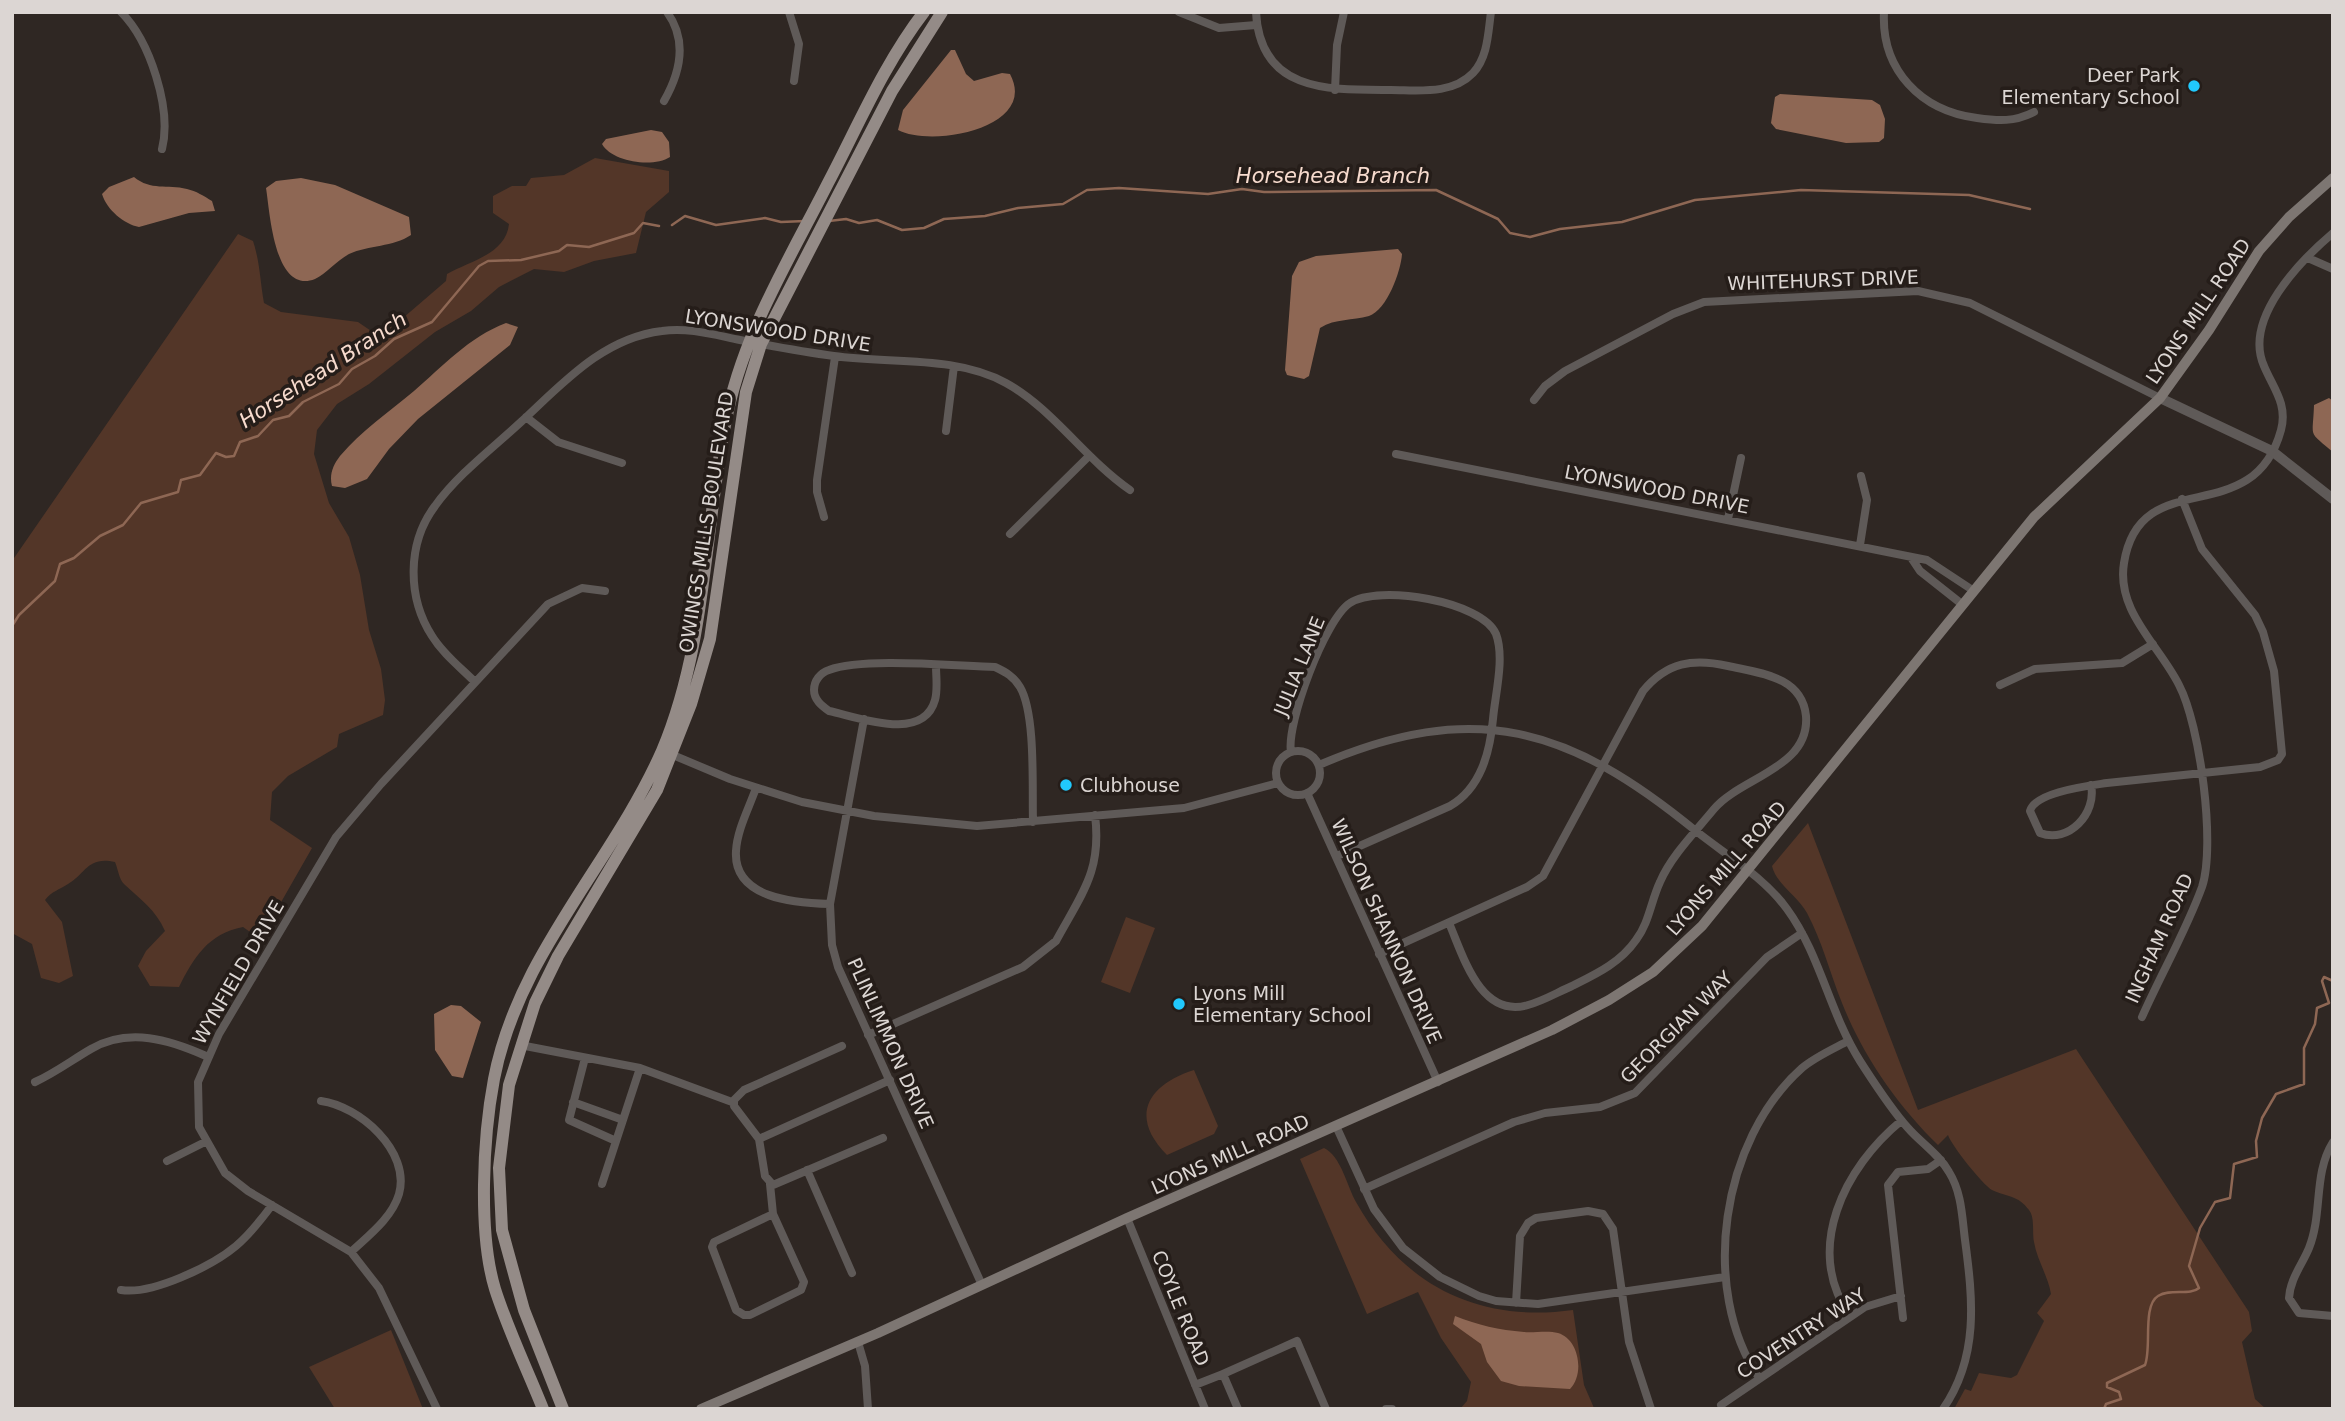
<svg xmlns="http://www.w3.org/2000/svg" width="2345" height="1421" viewBox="0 0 2345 1421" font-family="'DejaVu Sans',sans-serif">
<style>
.green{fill:#533628}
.water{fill:#8e6754}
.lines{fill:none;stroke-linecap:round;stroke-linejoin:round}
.stream{stroke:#8e6754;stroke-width:2.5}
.minor{stroke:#5f5a58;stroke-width:8}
.tertiary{stroke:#5f5a58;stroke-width:10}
.secondary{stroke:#7d7672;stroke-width:10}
.primary{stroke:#948b87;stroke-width:12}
.poi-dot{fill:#21c9fd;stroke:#251d19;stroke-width:2.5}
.labels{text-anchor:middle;stroke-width:7;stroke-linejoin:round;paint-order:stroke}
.poi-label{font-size:19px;fill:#dcd6d3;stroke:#251d19;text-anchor:start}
.street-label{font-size:19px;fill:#dcd6d3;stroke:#251d19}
.water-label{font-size:21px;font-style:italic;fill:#f7dbce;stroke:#251d19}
</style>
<rect width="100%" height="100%" fill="#2f2723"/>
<path class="green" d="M595 158 669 171V192L646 212 636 253 594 261 564 272 534 269 499 287 471 311 435 332 369 384 337 404 317 430 314 454 329 503 349 537 360 575 369 630 381 669 385 700 383 715 339 734 337 747 288 776 272 792 270 820 312 848 260 939 243 927C208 934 194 957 179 987L150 986 138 966 146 951 165 931C156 910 140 899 124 884 119 879 118 869 115 862 87 856 86 874 68 884 59 890 52 891 45 900L62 922 73 976 59 983 41 978 32 944 12 933V561L238 234 253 241C260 262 260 281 264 303L281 312 358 322 377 335 396 324 446 281 447 274C470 261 506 254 509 224L493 213V196L512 186H526L531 178 564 175Z
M1808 823 1918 1110 2076 1049 2249 1312 2252 1331 2242 1342 2255 1399 2266 1409H1954L1965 1389 1971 1391 1979 1373 2011 1378 2017 1375 2044 1321 2037 1313 2051 1294C2048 1276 2037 1260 2034 1242 2032 1232 2035 1217 2029 1210 2018 1195 2007 1197 1992 1190 1983 1185 1951 1145 1948 1135L1938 1145C1897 1105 1863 1056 1842 1003 1830 973 1822 941 1807 913 1798 896 1776 884 1772 866Z
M1126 917 1155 928 1130 993 1101 982Z
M1194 1070 1218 1126 1214 1134 1167 1155C1129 1117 1147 1085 1194 1070Z
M1324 1148C1341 1156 1347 1186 1356 1202 1403 1286 1479 1323 1573 1310L1584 1385 1594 1408 1460 1409 1467 1401 1471 1382 1441 1338 1418 1292 1367 1314 1300 1159Z
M391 1330 423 1409H335L309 1367Z"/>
<path class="water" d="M951 50H955L966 74 974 81 1002 73 1010 74C1039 128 932 148 898 130L903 110Z
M1780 94 1872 100 1880 105 1885 119 1884 138 1879 142 1846 143 1776 129 1771 123 1775 97Z
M651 130 662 132 669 142 670 157C653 168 612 162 602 144L606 139Z
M134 177C151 191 167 184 187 189 196 191 204 196 212 201L215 211 189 213 139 227C124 224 107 210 102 194L109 187Z
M301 178 335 185 409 217 411 235C393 247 369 245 349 254 336 261 326 274 315 279 274 295 270 212 266 188L276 181Z
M1398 249 1402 254C1401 271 1387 310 1369 316 1352 321 1336 318 1320 328L1309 376 1304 379 1287 375 1285 370 1292 276 1299 262 1316 256Z
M506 323 518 327 510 345 418 419 389 449 367 479 345 488 332 486C329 475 333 465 340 456 361 431 389 412 414 391 443 366 469 337 506 323Z
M2329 398 2333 401V452C2307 430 2313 439 2314 405Z
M451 1005 461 1006 481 1022 463 1078 452 1076 435 1050 434 1014Z
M1455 1316C1478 1325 1499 1330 1524 1332 1534 1333 1548 1330 1558 1333 1579 1339 1585 1374 1570 1389L1519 1386 1501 1381 1487 1362 1481 1344 1453 1324Z"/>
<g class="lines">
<path class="stream" d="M829 221 846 219 859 223 877 220 902 230 924 228 944 219 985 216 1018 208 1063 204 1087 190 1119 188 1208 194 1242 189 1264 192 1436 190 1498 219 1510 233 1530 237 1560 229 1622 222 1695 200 1801 190 1969 195 2030 209
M672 225 685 216 716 225 765 218 781 222 805 221
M12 626 19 615 55 581 60 564 74 558 100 536 123 525 141 503 178 492 181 480 200 475 216 453 226 457 234 456 240 442 258 436 273 420 289 416 303 402 339 384 352 369 375 356 394 339 432 322 479 266 488 261 521 260 559 251 567 245 589 247 634 233 643 223 659 226
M2104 1409 2106 1404 2121 1399 2119 1392 2107 1387V1383L2145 1365C2152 1348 2142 1306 2158 1296 2170 1288 2190 1296 2199 1288L2189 1266 2200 1228 2215 1202 2230 1198 2234 1164 2257 1157 2256 1141 2262 1118 2276 1094 2304 1084V1048L2315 1024 2317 1008 2329 1003 2322 981 2324 977 2333 981"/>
<path class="minor" d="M121 12C150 41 172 109 162 149
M789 12 799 44 794 81
M1179 12 1219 28 1256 25
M1256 12C1260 93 1330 90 1391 90 1418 90 1452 95 1473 73 1488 57 1488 33 1491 12
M1884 12C1881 70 1921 111 1977 118 1999 121 2014 122 2034 112
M1335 90 1337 45 1344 12
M664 101C680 73 688 41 667 12
M2308 258 2333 269
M1534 400 1545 386 1565 371 1673 314 1704 302 1918 291 1970 303 2160 398
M526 417 558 442 622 463
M946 431 954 366
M1396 454 1927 560 1974 591
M824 517 817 492V480L835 357
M1728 519 1741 458
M1010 534 1088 457
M1860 545 1867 500 1861 476
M1912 559 1920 571 1963 605
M936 666C936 677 938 689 935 700 923 743 858 717 829 711 822 706 814 700 814 690 814 681 820 673 829 670 863 657 955 666 995 667 1006 672 1014 677 1020 687 1036 714 1032 789 1033 822
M475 682C460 667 443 654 432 636 407 597 407 543 435 506 458 474 493 448 522 421 563 383 603 338 662 331 688 327 715 335 740 340 771 346 803 352 834 356 889 364 956 355 1006 383 1053 409 1084 458 1130 490
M2000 685 2035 669 2122 663 2153 644
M864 719 830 904 832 945 838 967 982 1285
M1276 773a22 22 0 1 1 44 0a22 22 0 1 1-44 0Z
M1291 752C1286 724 1325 619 1350 603 1378 584 1482 601 1496 634 1505 658 1495 695 1493 719 1490 752 1481 788 1450 806L1337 856
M668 753 730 779 802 802 874 816 977 826 1184 808 1278 783
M1319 765C1475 698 1569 727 1696 831 1726 855 1764 877 1787 909 1820 954 1830 1014 1860 1061 1875 1084 1890 1108 1908 1128 1921 1143 1939 1154 1949 1172 1962 1193 1962 1217 1965 1240 1973 1300 1979 1357 1943 1409
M2091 785C2097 813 2069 844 2040 833L2030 811C2035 792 2088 786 2107 783L2260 767 2278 760 2282 754 2274 671 2263 632 2255 615 2202 549 2182 499
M756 788C749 808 737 830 736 851 733 899 796 903 830 904
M1307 793 1438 1082
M1379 954 1527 887 1543 876 1643 691C1667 662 1693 658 1728 666 1759 673 1802 676 1806 716 1810 768 1741 777 1714 809 1696 831 1671 856 1660 882 1651 901 1649 923 1636 940 1620 963 1596 974 1572 986 1558 992 1543 1001 1528 1005 1480 1019 1463 955 1449 923
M2142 1017C2161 974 2186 931 2202 887 2216 845 2200 725 2179 685 2159 645 2116 611 2124 563 2140 462 2253 533 2281 430 2288 404 2273 388 2264 366 2243 319 2300 261 2333 233
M868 1035 1023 967 1056 941C1082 893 1102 871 1095 815
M520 1045 640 1068 732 1102
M585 1058 569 1120 616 1141
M35 1082C55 1073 72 1060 91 1049 129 1027 170 1040 206 1056
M321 1101C359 1106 411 1151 399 1194 392 1218 368 1236 351 1252
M573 1102 623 1120
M1336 1126 1374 1209 1403 1248 1440 1277 1479 1296 1496 1301 1538 1304 1725 1277
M883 1138 773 1185 765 1176 759 1139 890 1080
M759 1139 734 1106V1100L744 1090 842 1046
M2333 1142C2313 1174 2323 1213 2309 1248 2302 1265 2290 1279 2289 1298L2299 1313 2333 1316
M167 1161 205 1142
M807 1170 852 1273
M602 1184 640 1068
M770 1184 773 1214 804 1282 801 1290 750 1315H744L736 1310 712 1247 714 1242 773 1214
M1364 1189 1514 1122 1545 1113 1600 1107 1635 1093 1767 957 1802 933
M1127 1218 1205 1409
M121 1290C152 1295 212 1266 236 1246 250 1234 261 1220 272 1205
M1516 1303 1520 1236 1528 1223 1536 1218 1588 1211 1603 1214 1613 1229 1629 1342 1651 1409
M1850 1316C1803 1249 1845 1167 1901 1121
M1903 1318 1888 1185 1898 1172 1928 1169 1941 1160
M858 1342 865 1366 868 1409
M1759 1378C1699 1289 1721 1140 1802 1068 1815 1057 1833 1049 1848 1041
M1195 1385 1223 1374
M1721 1405 1865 1307 1901 1296
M437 1409 379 1288 351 1252 248 1191 225 1173 199 1127 198 1082 219 1034 336 837 381 784 548 604 582 588 605 591
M1238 1409 1223 1374 1297 1341 1326 1409
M1386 1409H1392"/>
<path class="tertiary" d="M2160 398 2272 451 2333 499"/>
<path class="secondary" d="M701 1409 878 1333 1127 1218 1552 1030 1609 1000 1653 972 1702 926 2034 517 2160 398 2209 330 2259 251 2289 217 2333 178"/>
<path class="primary" d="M543 1409C527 1369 508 1330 495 1289 478 1233 483 1137 494 1079 518 954 612 864 662 751 706 647 704 534 725 425 741 337 788 262 828 183 858 126 884 64 924 12
M563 1409 524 1310 502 1230 499 1168 509 1085 535 1003 558 956 657 790 691 704 710 639 746 392 761 344 892 91 942 12"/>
</g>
<g class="poi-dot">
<circle cx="2194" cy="86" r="7"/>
<circle cx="1066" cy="785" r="7"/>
<circle cx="1179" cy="1004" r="7"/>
</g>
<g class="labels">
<g class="poi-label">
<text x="2180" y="82" text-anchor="end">Deer Park<tspan x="2180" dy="22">Elementary School</tspan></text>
<text x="1080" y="792">Clubhouse</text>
<text x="1193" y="1000">Lyons Mill<tspan x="1193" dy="22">Elementary School</tspan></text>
</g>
<g class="street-label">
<text transform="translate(1823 280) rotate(-2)" y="7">WHITEHURST DRIVE</text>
<text transform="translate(2198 311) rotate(-56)" y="7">LYONS MILL ROAD</text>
<text transform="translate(778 330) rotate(9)" y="7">LYONSWOOD DRIVE</text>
<text transform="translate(1657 489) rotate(11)" y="7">LYONSWOOD DRIVE</text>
<text transform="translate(706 522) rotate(-81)" y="7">OWINGS MILLS BOULEVARD</text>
<text transform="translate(1299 666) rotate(-68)" y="7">JULIA LANE</text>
<text transform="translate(1726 868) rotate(-49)" y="7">LYONS MILL ROAD</text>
<text transform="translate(1387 931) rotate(66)" y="7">WILSON SHANNON DRIVE</text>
<text transform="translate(2159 938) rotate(-66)" y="7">INGHAM ROAD</text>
<text transform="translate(238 972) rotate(-60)" y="7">WYNFIELD DRIVE</text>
<text transform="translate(1676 1027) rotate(-45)" y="7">GEORGIAN WAY</text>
<text transform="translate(891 1043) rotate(66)" y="7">PLINLIMMON DRIVE</text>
<text transform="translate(1230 1154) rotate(-24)" y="7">LYONS MILL ROAD</text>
<text transform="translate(1181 1308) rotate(68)" y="7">COYLE ROAD</text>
<text transform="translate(1801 1333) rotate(-33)" y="7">COVENTRY WAY</text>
</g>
<g class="water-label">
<text x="1333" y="183">Horsehead Branch</text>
<text transform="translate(323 370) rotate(-33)" y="7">Horsehead Branch</text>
</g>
</g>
<rect width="2345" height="1421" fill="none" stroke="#dcd6d3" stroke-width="28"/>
</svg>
